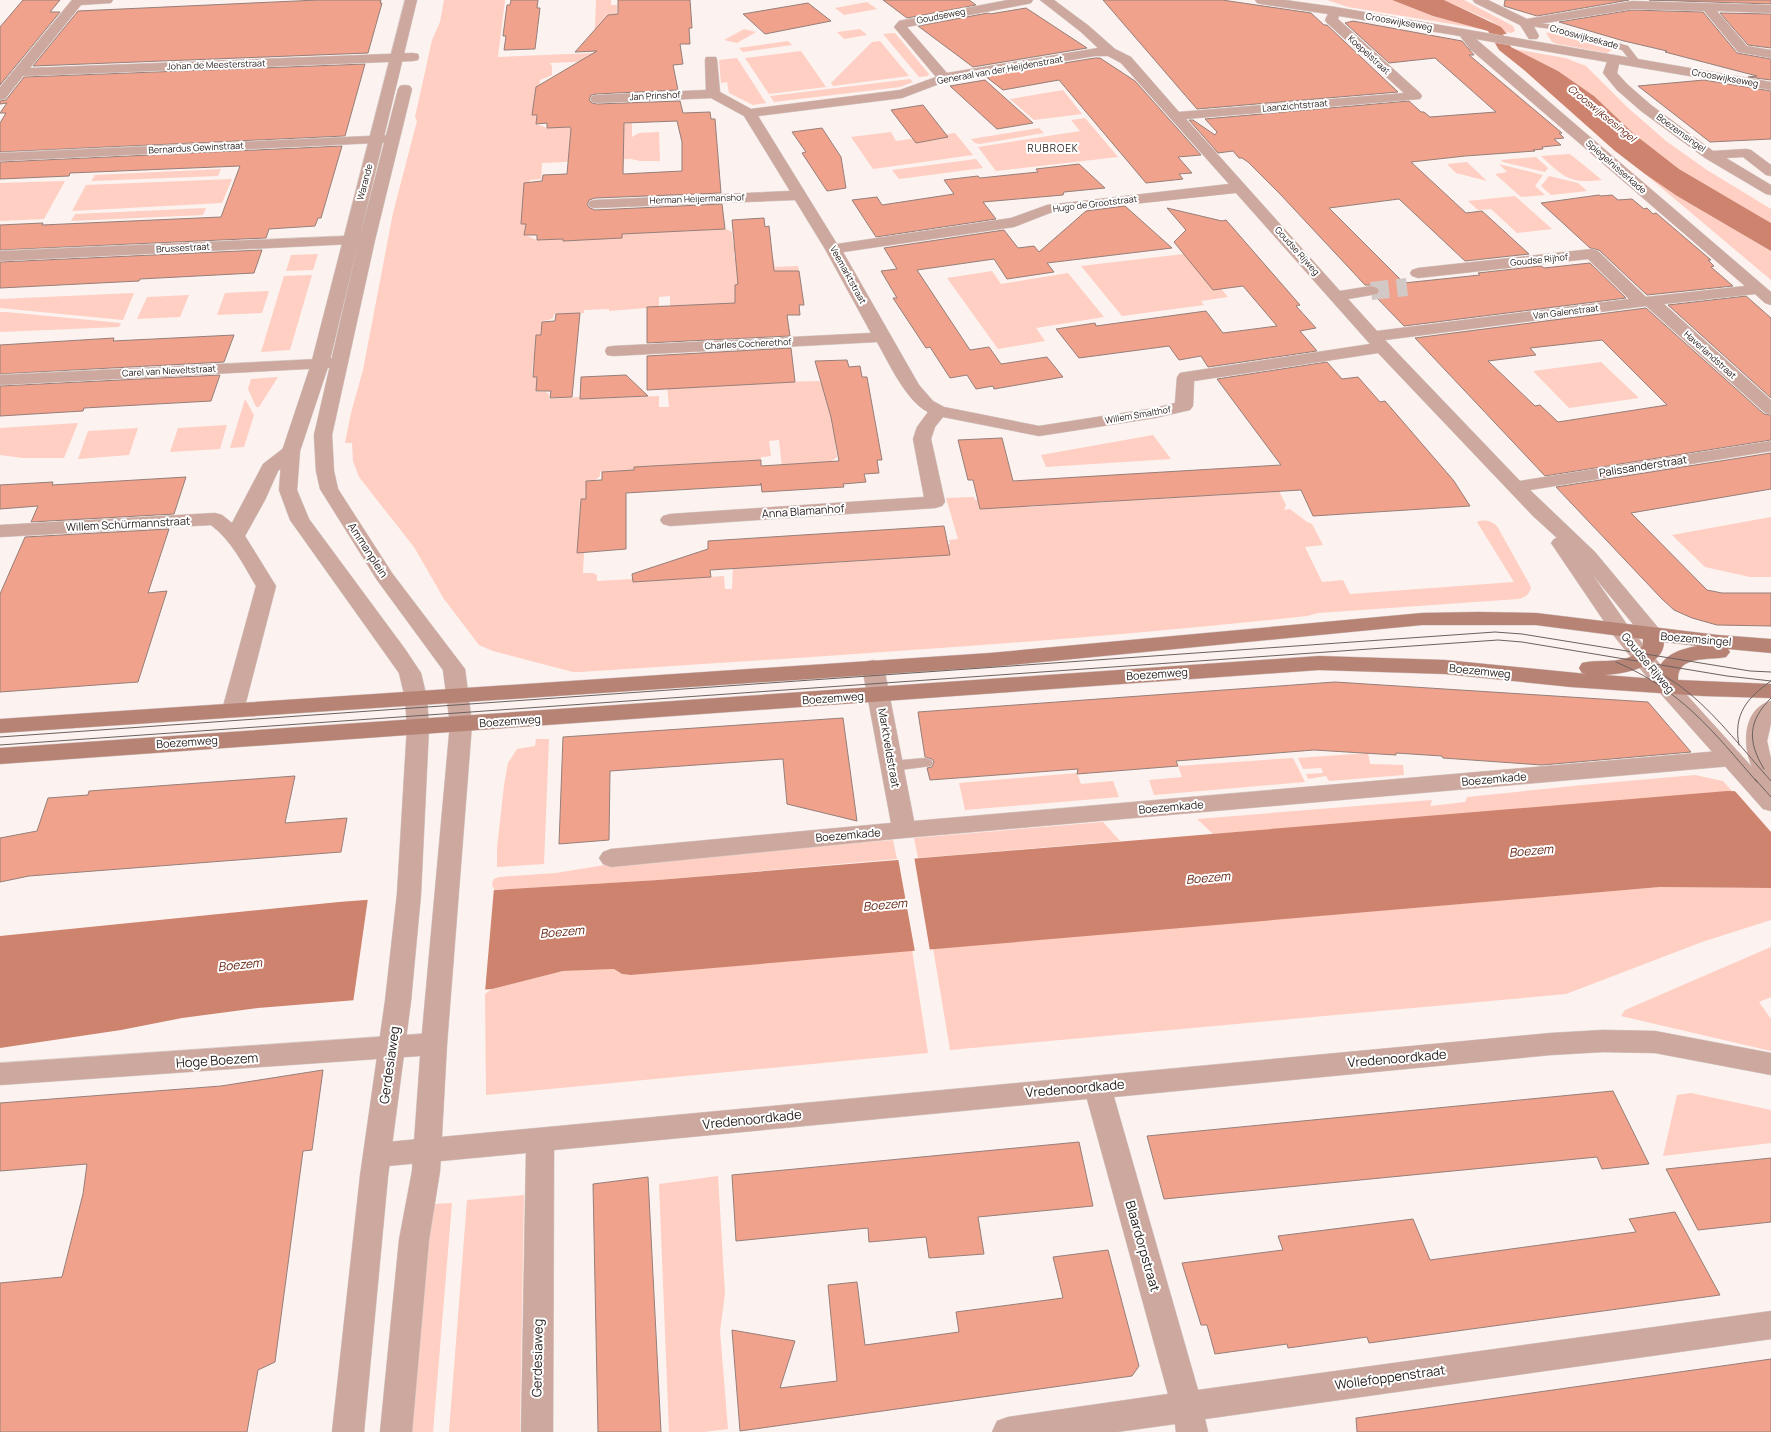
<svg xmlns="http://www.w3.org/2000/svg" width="1771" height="1432" viewBox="0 0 1771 1432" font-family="Manrope,sans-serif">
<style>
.green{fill:#fecfc2}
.water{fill:#ce836e}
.pier{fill:#fcf2ef}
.building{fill:#f0a28c;stroke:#967f79;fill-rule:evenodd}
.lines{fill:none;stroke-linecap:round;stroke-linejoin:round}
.minor-tunnel{stroke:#d2c8c5;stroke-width:18;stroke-dasharray:18 8;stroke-linecap:butt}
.service-casing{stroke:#d6ccca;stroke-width:1}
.minor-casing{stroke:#d6ccca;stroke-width:1}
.tertiary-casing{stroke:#d6ccca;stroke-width:1}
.secondary-casing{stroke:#d6ccca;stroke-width:1}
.service{fill:#cca89e;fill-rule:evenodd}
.minor{fill:#cca89e;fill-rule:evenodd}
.tertiary{fill:#cca89e;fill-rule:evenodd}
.secondary{fill:#b68375;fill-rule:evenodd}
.tram{stroke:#6b6260;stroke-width:1}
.labels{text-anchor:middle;stroke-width:4;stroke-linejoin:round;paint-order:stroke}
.far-street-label{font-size:9px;fill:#2a211f;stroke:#fff}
.far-water-label{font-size:10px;font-style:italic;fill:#611d0a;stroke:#fff}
.far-neighbourhood-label{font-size:10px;letter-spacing:1px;fill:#2a211f;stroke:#fff}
.street-label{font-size:11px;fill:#2a211f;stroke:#fff}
.water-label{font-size:12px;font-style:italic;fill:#611d0a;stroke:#fff}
.near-street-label{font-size:13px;fill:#2a211f;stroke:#fff}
</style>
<rect width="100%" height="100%" fill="#fcf2ef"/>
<path class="green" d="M444 0H505L498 57 594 53V61L550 63 552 66V75L540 80 539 89H535L536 124 547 128 570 127 571 129 632 123V137L639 133 659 132 660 161H640L631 159 542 163 541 179 530 180 521 224H526L525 235 537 240 563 239V241L608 237 609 239 622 238V234H631V232H657L726 229 732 232 733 243H738L739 253H734L735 259 773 257 775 267 798 266 799 271H775L764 303 682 305 670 308V296L659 297V307L609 311V309L584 310V313L554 314 553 318 549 320 542 321 541 335 536 336 535 349H539L538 361 533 362 532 377H537L536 392H545L549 394V399L580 397V399L659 396V407H669L667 386 818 381 826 384 833 428H838L840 442H835L837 457 830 462 782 468 779 440 769 441 771 456 761 457V460H744V463L719 465 718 462 634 467V470L600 472V476L595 480H587L586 499H580L578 553H584L583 573H593L597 575V581L633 579 634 582 664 580 692 575 693 578 724 576 725 589H732L733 565 813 564 906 558 950 544 949 540 958 539 946 498 974 497 975 500H978L977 497H989L1027 504 1028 507 1056 505V502L1082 500 1083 503 1113 502 1112 498 1138 497 1140 500 1170 498 1195 493 1196 496 1227 495 1252 490 1254 493 1279 491 1286 505 1284 510 1290 509 1307 522 1312 524 1323 545 1305 547 1322 582 1343 580 1350 594 1514 582 1477 522C1484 519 1492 521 1497 526L1531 587C1530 594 1525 598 1518 599L1318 613 1307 616C1066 642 823 656 580 672H573L493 651 479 645 444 599 414 547 359 477 353 461 352 443H345L351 413 363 370 393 213 417 121 415 117 432 40 440 22Z
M596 0H611V5H617V14L610 15 609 50 594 51Z
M1327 0H1392L1433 16 1482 29 1348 7Z
M1444 0H1464L1513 26 1515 31 1511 33 1506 32 1491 21Z
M867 2 877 9 844 15 835 8Z
M744 29 756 32 737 43 724 40Z
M860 29 867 35 844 39 837 32Z
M1552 32 1612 50 1607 53 1557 44 1552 42 1546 33Z
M895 33 929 74 928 76 919 77 883 34Z
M788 41 792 45 743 52 739 48Z
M880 41 909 76 833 86 831 83 872 42Z
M1514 49 1565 58 1586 66 1627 107 1666 141 1707 170 1771 209V223L1679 169 1634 134 1594 96 1558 71Z
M801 51 826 87 769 94 745 58Z
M737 58 766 103 753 105 729 93 727 82 721 83 719 60Z
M910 79 913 82 900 87 774 102 770 96Z
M1063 90 1082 114 1034 120 1010 99Z
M1085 118 1118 157 996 171 978 147 1080 131 1071 120Z
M1039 128 1044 133 980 144 975 143 971 139Z
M891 132 896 141 955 133 973 155 873 169 851 137Z
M1570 154 1602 180C1569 184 1564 177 1541 156Z
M1536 157 1548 168 1545 172 1503 162 1501 160Z
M976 159 983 168 899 179 892 170Z
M1467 162 1487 181 1456 173 1447 164Z
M1499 164 1543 175 1535 186 1545 195 1521 197 1495 174 1507 172Z
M221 169 218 176 91 181 95 175Z
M1645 174 1677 196 1771 251V280Z
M1549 176 1578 183 1587 191 1551 195 1541 186Z
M232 179 222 203 72 211 86 185Z
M65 181 44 219 0 221V183Z
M1515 196 1552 229 1517 233 1491 209 1478 210 1468 201Z
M206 208 203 215 71 221 75 214Z
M1192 253 1228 297 1201 301 1204 305 1122 316 1081 266Z
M318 254 313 270 286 271 291 255Z
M992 271 1001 284 1068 273 1104 317 1036 328 1045 341 998 349 947 278Z
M312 275 290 350 261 352 284 276Z
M269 291 262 313 217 315 225 293Z
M134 293 123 320 0 308V299Z
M189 295 180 317 137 319 147 297Z
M0 312H6L121 323 119 327 0 332Z
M1601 362 1639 398 1569 408 1533 371Z
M278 377 259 407H256L248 389 251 379Z
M245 399 254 415 244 447 230 448Z
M78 423 64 458H23L0 455V428Z
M227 425 220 449 170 452 178 428Z
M138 428 129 455 78 459 88 431Z
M1153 435 1171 459 1046 467 1041 455Z
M1771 517V577H1750L1705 567 1672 535Z
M536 739H549L544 864 497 867V848L504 785 508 763 517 749 535 746Z
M1368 753 1370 764 1403 765 1404 775 1329 781 1326 776 1308 779 1306 774 1323 773 1321 768 1303 769 1298 758Z
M1293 758 1305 782 1154 795 1149 780 1182 777 1178 766Z
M1077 773 1081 784 1113 781 1119 797 965 810 959 783Z
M1695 775 1723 781 1733 792 1213 834 1197 819 1432 800 1430 806 1465 802 1467 797 1583 785Z
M1103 822 1120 841 918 858 914 838Z
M893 840 897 859 658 880 494 890 492 883 494 879 499 877 556 873 617 863 681 857Z
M1660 887 1771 888V920L1702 942 1566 994 950 1050 933 948Z
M1771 947V997L1759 1002 1771 1019V1051L1621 1016 1625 1010Z
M912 950 928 1053 486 1095 485 994 492 989 563 971 614 969 622 974 631 975Z
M1691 1093 1771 1110V1143L1663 1156 1677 1095Z
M718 1176 725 1294 720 1331 728 1429 704 1432H669L659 1184Z
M524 1195 520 1432H449L467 1200Z
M452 1203 433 1432H410L431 1204Z"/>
<path class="water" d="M1392 0H1444L1501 27 1507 34H1503L1511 47 1558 71 1594 96 1634 134 1679 169 1771 223V251L1677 196 1645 174 1615 151 1524 70 1499 50 1488 31 1433 16Z
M1727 791 1771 792V888L1660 887 631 975 622 974 614 969 563 971 492 989 258 1008 182 1018 121 1030 0 1048V936L339 902 510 889 658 880Z"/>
<path class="pier" d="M1734 790H1771V832Z
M914 856 930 951 915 952 898 858Z
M494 888 485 992 353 1003 368 898Z"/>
<path class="building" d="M23 0H60L50 12H60L0 85V27Z
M318 0H381L380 3H382L368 53 33 66 78 11Z
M511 0H538L537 8H540L535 49 504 50 506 36H503L507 5H510Z
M618 0H690L692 28H689L690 44H680L683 64 673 65 678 90 597 94 591 95 589 100 592 103 597 104 680 101 683 113 710 112 711 119H715L721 193 595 198 589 200 587 205 590 208 595 210 722 204 725 229 622 234V238L563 241V239L537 240V235H524L526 224H521L524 183 542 181 543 175 567 174 571 129 570 127 547 128V123L536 124 537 115H532L536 87 597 51 575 52 608 15 618 14ZM677 121 682 142V171L623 174 624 123Z
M883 0H969L976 5 907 18Z
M1103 0H1222L1311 13 1324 25H1327L1398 92 1197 109Z
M1505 0H1629L1537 16 1504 6Z
M1649 0H1771V4Z
M808 3 831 21 765 34 743 14Z
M1026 8 1087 48 973 67 918 26 988 13 990 14Z
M1632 10 1703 12 1737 53 1771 59V80L1748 77 1757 76 1665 52 1667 51 1624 41 1559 22Z
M1720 13 1771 14V48L1748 45Z
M1353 21 1462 41 1474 55H1469L1562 133H1559L1564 138 1554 139 1561 145 1542 147 1543 149 1533 150 1535 151 1465 156 1411 162 1466 213 1482 211 1529 254 1465 261 1399 199 1329 208 1404 283 1480 275 1478 273 1541 266 1544 268 1590 263 1626 298 1404 326 1375 296 1380 292 1378 287 1371 285H1365L1280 194 1248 162 1242 158H1239L1233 151 1218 153 1189 120H1193L1215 135 1217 132 1205 119 1409 101 1421 112H1424L1430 117 1496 112 1435 58 1389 63 1345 23Z
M1095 58H1100L1135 81 1201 155 1178 157 1192 173 1179 174 1183 179 1146 183 1059 80 1003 90 985 76Z
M365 64 345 136 0 152V123L6 113H0L7 103 0 104V101L6 100 24 77Z
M985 80 1033 123 997 129 950 86Z
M1704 80 1771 91V139L1710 142 1638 86Z
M923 105 948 137 916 143 891 110Z
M822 128 841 157 846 188 827 191 802 153 806 152 792 132Z
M342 146 321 218H318L315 226 269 229 266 238 0 250V225L43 223 42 225 221 217 240 166 70 173 69 176 0 179V162Z
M1079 164 1105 188 1064 192 1063 195 983 202 996 219 876 237 852 200 877 197 882 205 954 194 944 180 978 176 980 178 1038 172 1036 169Z
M1599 195 1601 196 1612 195 1618 200 1632 199 1644 209 1647 208 1653 214 1656 213 1711 260H1708L1714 266 1711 267 1733 286 1647 295 1599 250 1590 248 1541 203Z
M1125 206 1172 248 1047 263 1054 272 1007 279 994 259 917 270 970 350 989 347 1001 364 1047 357 1063 377 994 389 993 386 976 389 967 375 950 378 930 347 926 348 893 298H897L881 271 897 269 884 248 1004 230 1018 248 1034 246 1039 252 1086 211Z
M1167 208 1222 221 1226 220 1300 305 1296 306 1316 328 1300 331 1317 351 1208 367 1201 356 1179 360 1169 346 1079 358 1056 329 1095 323 1096 326 1206 311 1223 333 1277 326 1243 286 1213 290 1174 242 1186 230Z
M764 218 765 227 769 226 774 271H799L804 305H799L800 315H787L790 336 647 343V307L735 303V285L738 284 732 220Z
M262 250 254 273 140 279 139 281 0 288V262Z
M1746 296 1771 318V398L1668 305Z
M1646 308 1764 414 1771 415V440L1545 476 1415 338ZM1602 340 1667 405 1558 422 1540 405 1535 406 1488 361 1536 355 1530 348Z
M580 313 572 397 550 398 551 391H536L537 377H533L536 335H541L542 322 555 321 556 314Z
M234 335 224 362 0 374V345L114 338 113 341Z
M791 348 795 382 647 390V356Z
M847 360 849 367 860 366 862 377H867L882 460H877L879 473 864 474 866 482 843 484 844 487 762 492 761 483V485L626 493V549L577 553 581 499H586V481L602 480V472L634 470V467L761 460V466L839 461 831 417 815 361Z
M1327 362 1342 379 1358 377 1380 402 1385 401 1454 481 1470 506 1313 516 1301 490 980 509 973 480H968L958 440 1002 438 1013 481 1281 465 1217 379Z
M220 375 211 401 84 408 83 411 0 416V386Z
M626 375 648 396 580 399 581 377Z
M1771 453V489L1631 513 1707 590 1722 593H1771V626L1717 625 1692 618 1674 610 1662 599 1556 487Z
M186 477 174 514 31 522 38 506 0 509V485L53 482 52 485Z
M944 526 950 555 710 570 711 577 633 582 632 574 708 549V541Z
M169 529 148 593 167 591 138 682 0 692V594L25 537Z
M1335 682 1648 702 1691 752 1542 765 1443 758 1442 756 1396 753V755L1314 750 1176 761 1178 766 1077 774 1078 769 930 780 927 768 932 767 934 762 932 759 925 757 918 712Z
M843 718 857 821 787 804 783 759 610 771 609 840 559 844 563 737Z
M295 776 285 823 347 818 341 852 29 876 0 882V838L37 831 48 798 88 795 89 791Z
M323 1070 312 1150 303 1151 275 1362 258 1370 247 1432H0V1283L62 1277 83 1194 87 1164 0 1171V1103L221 1086Z
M1613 1091 1649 1164 1602 1169 1597 1157 1164 1199 1147 1136Z
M1079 1142 1093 1206 978 1217 984 1254 929 1258 926 1237 869 1242 868 1228 736 1241 732 1175Z
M1771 1158V1222L1698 1230 1666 1169Z
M648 1177 661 1432H598L593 1184Z
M1675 1212 1720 1295 1369 1343 1367 1337 1288 1348 1287 1344 1215 1354 1207 1325H1201L1182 1263 1283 1250 1278 1236 1413 1219 1430 1260 1636 1232 1629 1219Z
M1108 1250 1139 1366 1132 1376 740 1431 732 1330 795 1341 780 1388 837 1381 828 1285 857 1282 865 1345 959 1332 956 1312 1063 1298 1053 1257Z
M1771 1359V1432H1357L1356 1418Z"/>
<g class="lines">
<path class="minor-tunnel" d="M1371 291 1407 287"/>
<defs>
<path id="service" d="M1522 21 1553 25 1628 46 1641 63 1637 65H1634L1622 50 1552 29 1522 25Z
M926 758 931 760 933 763 931 766 892 771 887 769 885 766 887 763 892 761Z"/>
<path id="minor" d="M72 0H113L111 3 81 5 30 68 413 53 418 54 419 57 418 60 413 61 23 76 5 99 0 100V87Z
M1008 0H1033L1031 3 1027 4 907 27 947 73 1098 48 1081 32 1040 0H1054L1089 26 1115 49 1131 57 1179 112 1404 93 1327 23 1325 20 1328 14 1261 4 1257 3 1255 0H1285L1335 7 1771 82V90L1619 64 1617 73 1627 84 1651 105 1713 151 1746 149 1751 150 1771 165V176L1766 175 1743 157 1726 158 1771 185V195L1766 194 1705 158 1641 111 1617 90 1603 73 1607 62 1476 39 1771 292V305L1765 303 1755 294 1664 304 1771 400V414L1765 413 1646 306 1385 340 1520 481 1771 441V451L1530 490 1595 552 1660 630 1663 635 1660 640 1653 642 1646 640 1592 574 1628 626 1675 682 1678 687 1675 692 1667 694 1659 692 1614 636 1551 543 1554 539 1557 538 1533 516 1378 353 1194 381 1193 406 1190 410 1155 418 1039 436 943 417 935 427 931 439 945 502 942 506 935 508 670 526 663 524 660 520 663 516 670 514 924 497 913 439 917 427 928 412C906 401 889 363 877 342L613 356 607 355 605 351 607 347 613 346 871 333 825 249 795 200 595 208 590 207 588 204 590 201 595 200 790 191 744 116 711 98 597 103 592 102 590 99 592 96 597 95 706 90 705 60 706 57H716L717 60 720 92 751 109 900 90 936 77 894 27 899 21ZM1339 16 1460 36 1470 49 1745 286 1646 297 1598 251 1592 249 1418 268 1412 270 1410 273 1412 276 1418 278 1588 259 1629 299 1377 331 1348 299 1377 294 1379 291 1377 288 1371 286 1340 291 1186 119 1420 99 1422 96 1420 93 1338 19ZM1095 56H1108L1121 63 1229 184 1047 205 1011 218 837 244 758 116 902 98 947 81ZM1236 193 1370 344 1186 372 1180 373 1177 377 1175 403 1155 408 1039 426 944 407 933 401 919 385 843 252 1014 227 1050 213Z
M1473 0H1488L1527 19 1632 1 1771 5V13L1717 11 1747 46 1771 50V58L1738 52 1704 11 1632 9 1533 25 1539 36 1537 39H1529L1520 25 1475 3Z
M392 135 397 136 399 139 397 142 0 161V153Z
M367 235 372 237 375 240 372 243 0 261V251Z
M339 358 345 359 348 363 345 367 0 385V375Z
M291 445 297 447 300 451 278 471 265 500 245 536 276 586 244 710 241 715 233 717 225 715 222 710 256 586C243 564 232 541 211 525L0 537V525L215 513 222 515 232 523 263 464 285 447Z
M873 660 881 662 884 667 914 821 1731 750 1739 753 1742 758 1739 763 1731 766 904 838 611 867 603 864 599 858 603 852 611 849 891 823 862 667 865 662Z
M1603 1030 1655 1031 1771 1053V1075L1655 1053 1603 1052 1551 1055 1114 1097 1198 1390 1771 1311V1339L1205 1419 1208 1432H1176L1175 1424 1117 1432H992L997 1421 1008 1417 1168 1394 1087 1099 554 1150 553 1432H521L526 1153 377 1167 367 1163 363 1155 367 1147 377 1143 1551 1033Z
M434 1033 443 1036 447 1044 443 1052 434 1055 0 1085V1063Z"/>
<path id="tertiary" d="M405 0H417L329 364 300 451 297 490 309 519 405 649 421 673 427 698 429 727 421 894 411 1001 388 1176 364 1432H332L360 1176 385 1001 397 894 407 727 405 698 399 673 290 520 279 490 282 451 311 364Z
M405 85 410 86 412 89 375 240 332 435 334 471 338 489 392 573 465 669 472 724 447 1044 440 1171 429 1240 412 1432H380L399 1240 412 1171 421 1044 450 724 443 670 377 580 320 489 316 471 314 435 359 240 398 89 400 86Z
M1667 680 1675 682 1752 767C1742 745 1743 708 1771 701V723L1767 741 1771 759V811L1763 809 1659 692 1656 687 1659 682Z"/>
<path id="secondary" d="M1478 612 1536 613 1718 635 1771 639V653L1728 649 1730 652 1726 657C1710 661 1677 654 1678 680L1771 684V698L1703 696 1571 687 1445 674 1319 670 0 764V748L1319 656 1445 660 1587 674 1582 673 1579 668 1582 663C1601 658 1631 667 1643 645V639L1536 625H1422L990 667 0 733V719L990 653 1422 613ZM1664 642 1698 646C1679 649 1658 656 1656 679L1604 675C1623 674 1664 667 1664 642Z"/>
</defs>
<use href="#service" class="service-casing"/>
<use href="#minor" class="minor-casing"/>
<use href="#tertiary" class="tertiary-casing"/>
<use href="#secondary" class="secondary-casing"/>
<use href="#service" class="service"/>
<use href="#minor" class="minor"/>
<use href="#tertiary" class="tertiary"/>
<use href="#secondary" class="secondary"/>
<path class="tram" d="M1616 662C1681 690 1712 730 1757 782
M1645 665C1660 673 1676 682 1689 693 1719 718 1745 752 1771 781
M0 737 1495 632 1522 634 1750 671 1771 672
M0 745 1498 640 1522 642 1727 676 1771 681
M1739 745C1733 714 1747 698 1771 681
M1764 769C1747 741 1748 721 1771 698
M1755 779 1771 797"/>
</g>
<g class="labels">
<g class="far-street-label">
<text transform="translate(941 16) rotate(-11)" y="3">Goudseweg</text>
<text transform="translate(1399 22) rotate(10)" y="3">Crooswijkseweg</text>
<text transform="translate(1584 37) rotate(15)" y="3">Crooswijksekade</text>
<text transform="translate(1369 55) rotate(42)" y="3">Koepelstraat</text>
<text transform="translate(216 65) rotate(-2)" y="3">Johan de Meesterstraat</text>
<text transform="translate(1000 70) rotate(-10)" y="3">Generaal van der Heijdenstraat</text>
<text transform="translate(1725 78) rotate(10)" y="3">Crooswijkseweg</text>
<text transform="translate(655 96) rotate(-3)" y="3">Jan Prinshof</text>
<text transform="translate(1295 106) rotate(-5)" y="3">Laanzichtstraat</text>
<text transform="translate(1681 133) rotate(36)" y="3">Boezemsingel</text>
<text transform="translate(196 148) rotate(-3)" y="3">Bernardus Gewinstraat</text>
<text transform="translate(1616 167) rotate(41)" y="3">Spiegelnisserkade</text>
<text transform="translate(365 182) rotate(-75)" y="3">Warande</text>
<text transform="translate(697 199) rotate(-2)" y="3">Herman Heijermanshof</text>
<text transform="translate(1095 204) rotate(-7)" y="3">Hugo de Grootstraat</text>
<text transform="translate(183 248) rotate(-3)" y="3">Brussestraat</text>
<text transform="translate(1297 251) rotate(48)" y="3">Goudse Rijweg</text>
<text transform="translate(1539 260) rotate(-6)" y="3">Goudse Rijhof</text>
<text transform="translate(848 275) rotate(61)" y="3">Veemarktstraat</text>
<text transform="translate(1566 312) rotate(-7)" y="3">Van Galenstraat</text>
<text transform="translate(748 344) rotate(-3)" y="3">Charles Cocherethof</text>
<text transform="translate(1710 355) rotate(42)" y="3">Haverlandstraat</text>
<text transform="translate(169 371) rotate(-3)" y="3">Carel van Nieveltstraat</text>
<text transform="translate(1138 415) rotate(-10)" y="3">Willem Smalthof</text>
</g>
<g class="far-water-label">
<text transform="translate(1602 113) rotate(39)" y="4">Crooswijksesingel</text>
</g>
<g class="far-neighbourhood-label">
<text x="1053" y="152">RUBROEK</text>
</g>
<g class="street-label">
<text transform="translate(1643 466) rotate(-9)" y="4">Palissanderstraat</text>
<text transform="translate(803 511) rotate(-4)" y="4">Anna Blamanhof</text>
<text transform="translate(128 524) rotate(-3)" y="4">Willem Schürmannstraat</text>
<text transform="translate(368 550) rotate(57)" y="4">Ammanplein</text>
<text transform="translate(1696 639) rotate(5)" y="4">Boezemsingel</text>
<text transform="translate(1648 663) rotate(50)" y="4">Goudse Rijweg</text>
<text transform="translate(1480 671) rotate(6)" y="4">Boezemweg</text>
<text transform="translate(1157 674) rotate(-4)" y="4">Boezemweg</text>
<text transform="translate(833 698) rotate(-4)" y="4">Boezemweg</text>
<text transform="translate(510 721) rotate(-4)" y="4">Boezemweg</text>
<text transform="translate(187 742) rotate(-4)" y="4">Boezemweg</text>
<text transform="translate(889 748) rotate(80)" y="4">Marktveldstraat</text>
<text transform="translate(1494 779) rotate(-5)" y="4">Boezemkade</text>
<text transform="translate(1171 807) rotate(-5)" y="4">Boezemkade</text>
<text transform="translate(848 835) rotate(-5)" y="4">Boezemkade</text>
</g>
<g class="water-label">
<text transform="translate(1531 851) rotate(-5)" y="4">Boezem</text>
<text transform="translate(1208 878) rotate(-5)" y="4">Boezem</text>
<text transform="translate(885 905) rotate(-5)" y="4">Boezem</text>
<text transform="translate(562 932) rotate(-5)" y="4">Boezem</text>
<text transform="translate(240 965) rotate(-6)" y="4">Boezem</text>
</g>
<g class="near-street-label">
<text transform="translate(1397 1058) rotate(-5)" y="5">Vredenoordkade</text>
<text transform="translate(217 1060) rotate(-4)" y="5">Hoge Boezem</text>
<text transform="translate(389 1065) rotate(-82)" y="5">Gerdesiaweg</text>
<text transform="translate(1075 1088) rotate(-5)" y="5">Vredenoordkade</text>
<text transform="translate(752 1119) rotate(-6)" y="5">Vredenoordkade</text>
<text transform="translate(1143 1246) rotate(74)" y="5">Blaardorpstraat</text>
<text transform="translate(537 1358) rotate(-89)" y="5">Gerdesiaweg</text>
<text transform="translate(1390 1377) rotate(-8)" y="5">Wollefoppenstraat</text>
</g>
</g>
</svg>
